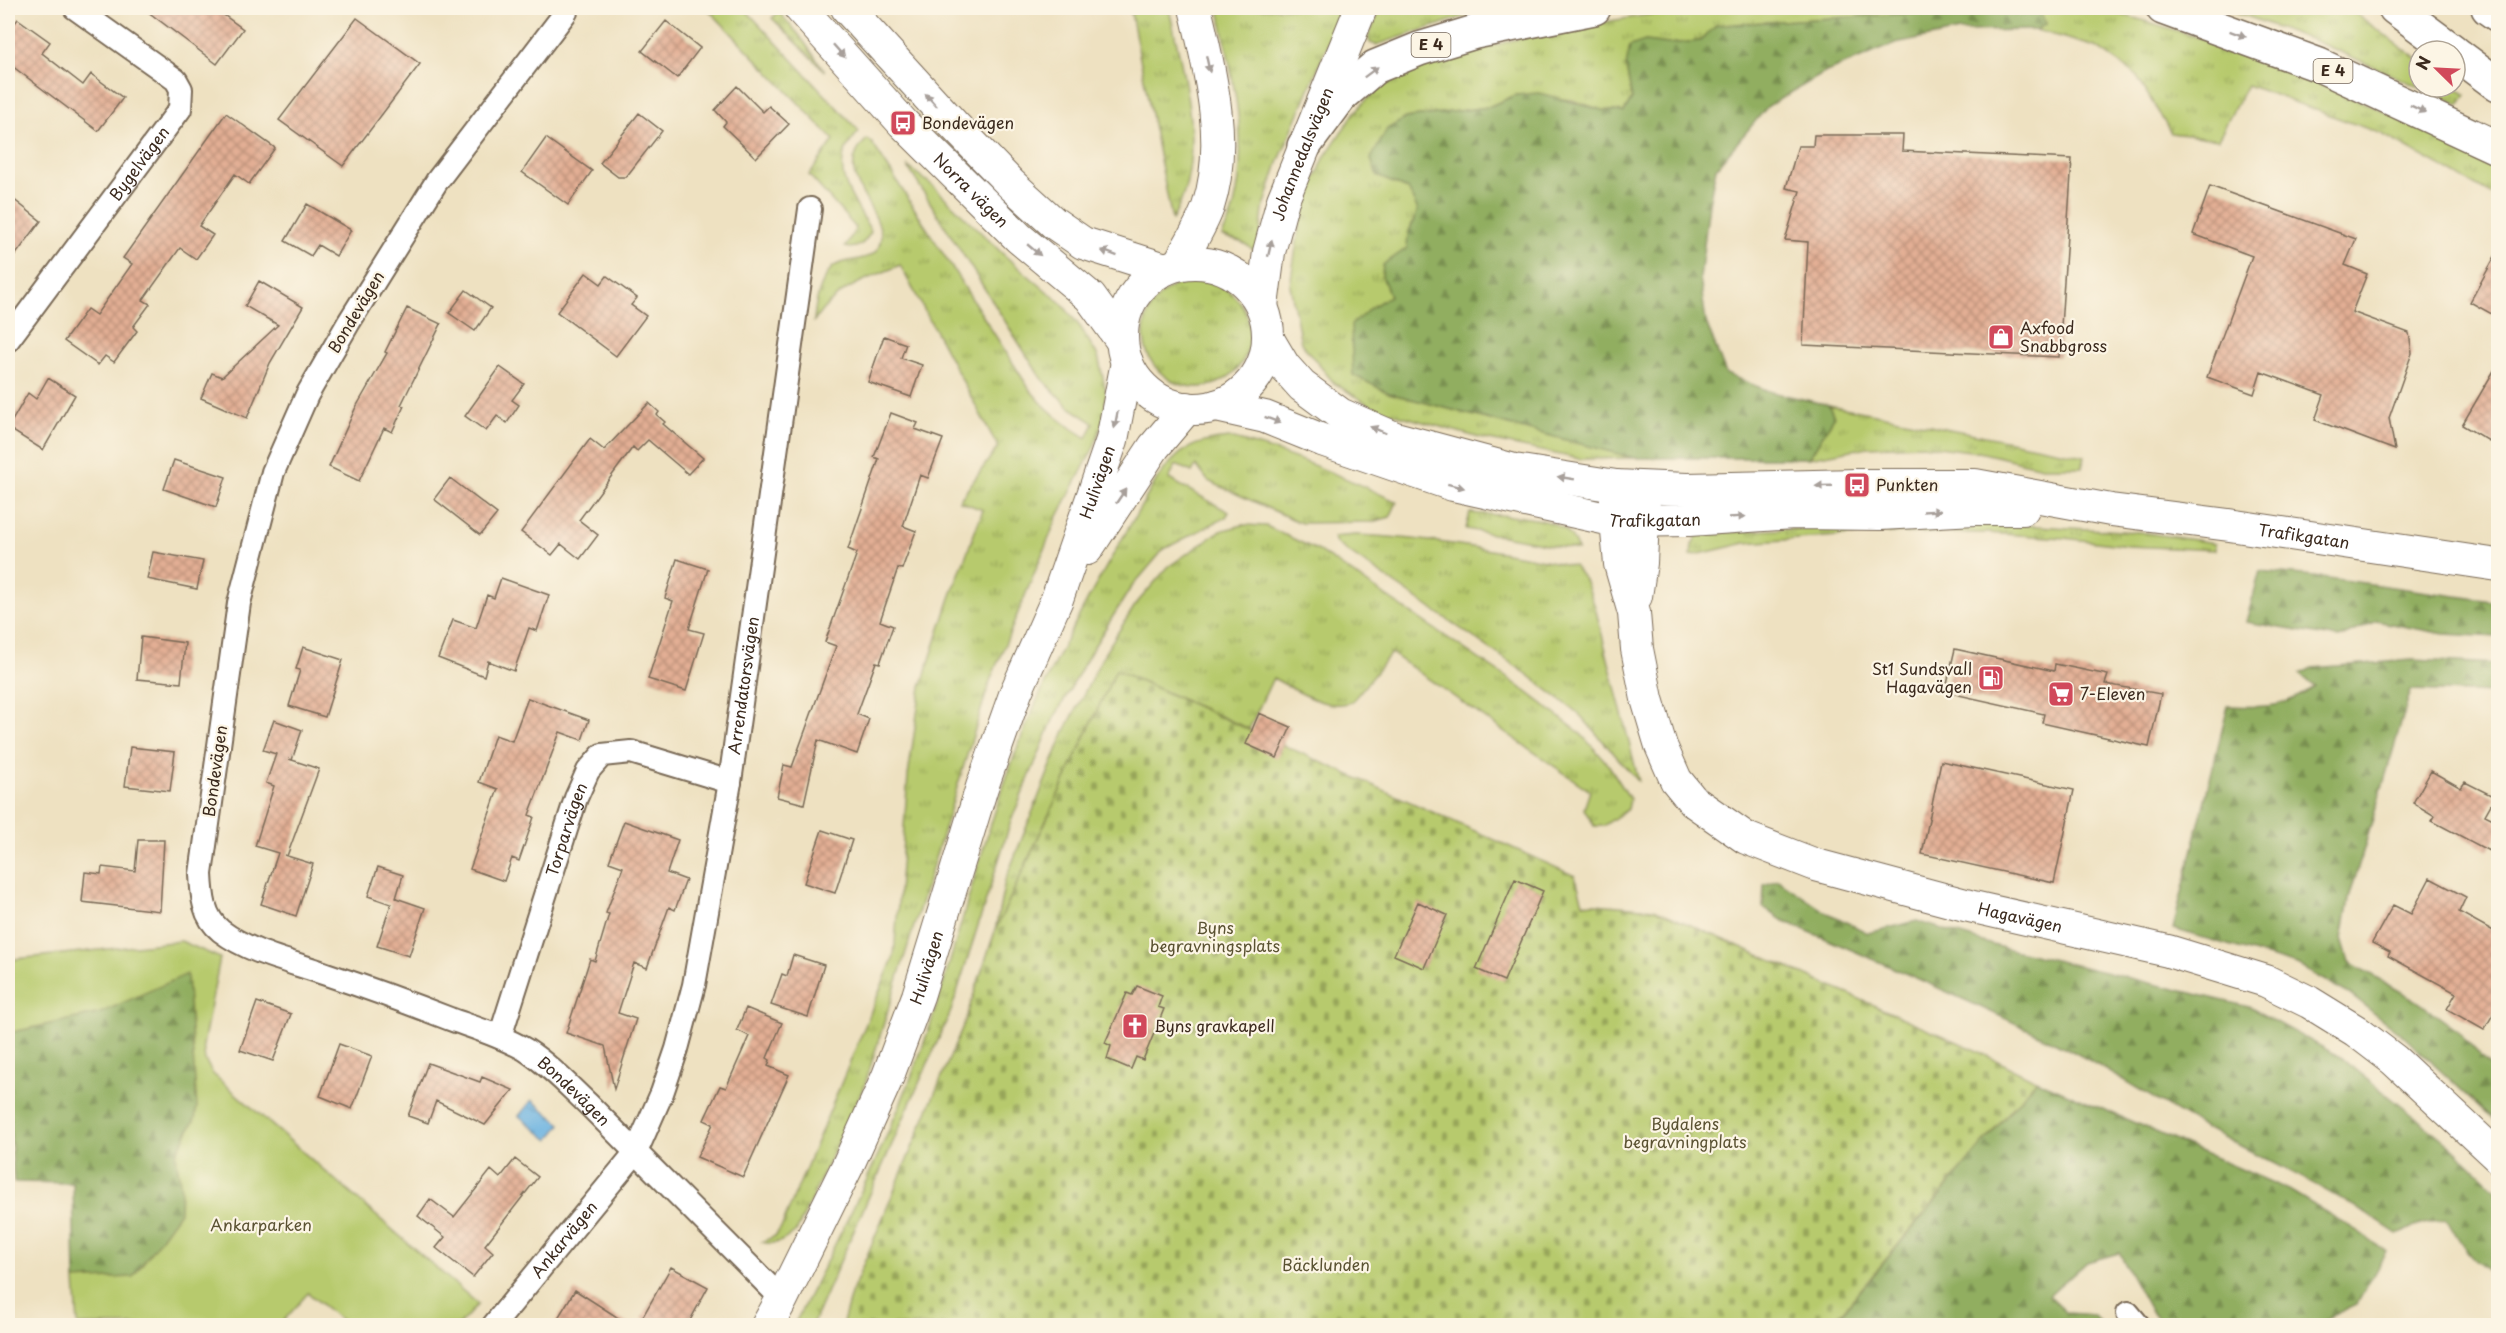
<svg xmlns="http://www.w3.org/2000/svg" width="2506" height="1333" viewBox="0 0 2506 1333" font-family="'Playpen Sans',sans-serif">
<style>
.grass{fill:url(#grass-tufts);stroke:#797a46;stroke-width:1.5}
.forest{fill:url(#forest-firs);stroke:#666c3f;stroke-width:1.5}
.cemetery{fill:url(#cemetery-stones);stroke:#797a46;stroke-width:1.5}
.park{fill:#b7ca6d;stroke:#797a46;stroke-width:1.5}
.water{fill:url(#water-ripples);stroke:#526e80;stroke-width:1.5}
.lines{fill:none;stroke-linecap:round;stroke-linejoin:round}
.stream{stroke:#6ab2e1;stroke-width:8}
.building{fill:url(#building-cross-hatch)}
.street-casing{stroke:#7a6a57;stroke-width:26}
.secondary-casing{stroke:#7a6a57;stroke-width:34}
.highway-casing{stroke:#7a6a57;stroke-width:36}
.street{stroke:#fff;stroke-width:22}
.secondary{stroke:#fff;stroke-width:32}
.highway{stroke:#fff;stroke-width:33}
.oneway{fill:#a79f9a}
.labels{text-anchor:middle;stroke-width:4.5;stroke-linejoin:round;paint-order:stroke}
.shield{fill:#fcf5e5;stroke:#75675a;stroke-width:1.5}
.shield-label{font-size:15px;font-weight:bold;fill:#3b2a1e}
.poi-label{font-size:16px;fill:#3b2a1e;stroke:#fcf5e5;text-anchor:start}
.street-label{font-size:16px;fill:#3b2a1e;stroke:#fcf5e5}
.park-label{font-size:16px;fill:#5a5232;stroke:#fcf5e5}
</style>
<defs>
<pattern id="grass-tufts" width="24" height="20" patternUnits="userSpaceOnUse" patternTransform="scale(1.5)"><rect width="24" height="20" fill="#b7ca6d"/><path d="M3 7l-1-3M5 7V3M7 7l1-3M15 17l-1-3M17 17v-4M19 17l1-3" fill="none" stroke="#96a459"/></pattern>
<pattern id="forest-firs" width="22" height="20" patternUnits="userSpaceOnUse" patternTransform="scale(1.5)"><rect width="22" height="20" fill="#91ae60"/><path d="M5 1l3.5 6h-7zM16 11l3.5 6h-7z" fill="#788e4f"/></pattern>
<pattern id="cemetery-stones" width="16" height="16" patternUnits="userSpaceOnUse" patternTransform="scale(1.5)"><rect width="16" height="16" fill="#b7ca6d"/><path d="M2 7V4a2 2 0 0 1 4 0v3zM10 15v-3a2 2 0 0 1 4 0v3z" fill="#96a459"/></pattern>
<pattern id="water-ripples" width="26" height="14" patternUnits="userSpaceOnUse" patternTransform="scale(1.5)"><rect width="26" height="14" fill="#6ab2e1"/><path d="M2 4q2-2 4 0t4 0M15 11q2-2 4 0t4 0" fill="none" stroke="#5891b6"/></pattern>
<pattern id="building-cross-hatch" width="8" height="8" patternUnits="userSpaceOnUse" patternTransform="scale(1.5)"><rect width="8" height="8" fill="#e3af94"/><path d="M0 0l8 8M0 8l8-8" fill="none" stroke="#b98f78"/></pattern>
</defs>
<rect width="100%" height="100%" fill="#fcf5e5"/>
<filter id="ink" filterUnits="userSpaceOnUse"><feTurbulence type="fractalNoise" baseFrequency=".0167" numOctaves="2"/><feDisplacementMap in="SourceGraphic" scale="12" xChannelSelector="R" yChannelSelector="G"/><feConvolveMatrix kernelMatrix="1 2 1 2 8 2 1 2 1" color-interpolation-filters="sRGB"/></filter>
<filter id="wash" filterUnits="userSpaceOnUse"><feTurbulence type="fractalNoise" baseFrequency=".008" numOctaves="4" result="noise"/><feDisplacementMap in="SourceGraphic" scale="24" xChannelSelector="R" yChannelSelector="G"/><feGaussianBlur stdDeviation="1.35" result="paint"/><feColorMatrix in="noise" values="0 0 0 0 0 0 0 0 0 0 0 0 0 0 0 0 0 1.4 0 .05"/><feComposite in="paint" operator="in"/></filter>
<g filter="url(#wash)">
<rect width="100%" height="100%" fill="#eee1c1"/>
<path class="grass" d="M707 8H744L859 131C854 138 846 146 844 154 836 183 860 208 871 232 864 243 859 250 845 247L856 228 809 175 834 140Z
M1130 8H1169C1183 75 1209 157 1172 220Z
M1219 8H1343L1278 163 1263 210 1258 253 1243 243 1222 236C1226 227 1232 216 1234 206 1251 140 1230 73 1219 8Z
M1381 8H1497L1475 13 1376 45 1370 43 1368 37Z
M1692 8H2095C2228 39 2352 97 2477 153L2498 165V198L2382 134 2247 85 2218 139 2171 133 2136 75 2096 47 2036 30 2046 24 2039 13 1951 11 1717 25 1700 41 1668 44 1645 41 1626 66 1632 99 1624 112 1602 110 1572 100 1516 95 1488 107 1406 118 1377 176 1408 189 1418 210 1408 234 1407 248 1382 276 1390 296 1372 307 1354 375 1389 393 1634 458 1580 459 1480 438 1374 408 1334 383 1301 343 1290 285 1302 210 1325 156 1355 112 1382 84 1418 67 1541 32Z
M2225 8H2348L2419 60V87L2325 45Z
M779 12 799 35 825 71 772 18Z
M2419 87H2455L2466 95 2459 105Z
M867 139 872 143 891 172 1030 390C1047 411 1064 425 1087 438L1094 423 1069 407 1041 378 907 166 932 185 1004 255 1062 304 1081 328 1098 356 1106 391 1104 418 1094 447 1057 518 990 681 865 1084 797 1230C785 1240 778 1246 762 1242L775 1236 782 1226 894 956 908 776 921 687 950 598 983 510 959 501 998 447 900 265C863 281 838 287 814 321 815 303 820 283 831 269 844 254 880 268 881 236 881 207 830 173 867 139Z
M1144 334a53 53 0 1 1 106 0a53 53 0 1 1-106 0Z
M1829 405 2085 456 2082 467H2042L1979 452 1922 445 1868 447 1809 458 1834 417Z
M1230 438C1289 453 1342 476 1397 502L1390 517 1372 522 1301 523 1208 481 1196 465 1192 472 1176 465 1169 479 1229 512 1226 517 1164 549 1130 589 1093 648 1052 722 1011 821 951 1011 812 1325H794C846 1224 901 1117 936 1008 967 908 991 808 1032 712 1067 631 1113 555 1157 479 1179 449 1193 441 1230 438Z
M1470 513C1496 516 1552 514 1569 534 1573 538 1575 545 1578 550L1466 529Z
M1985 523 2139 532 2215 543V550L2129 546 2065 538 1986 533H1878L1745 543 1691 556 1692 545 1698 534 1877 524Z
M1243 525 1266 526 1319 551 1516 684 1579 732 1608 764 1630 799 1628 809 1603 826H1594L1584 809 1590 791 1391 653C1386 659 1355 699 1352 701 1328 713 1295 689 1273 678L1249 729 1116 670 995 931 1005 881 1064 733 1104 654 1136 604 1168 567 1220 531Z
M1356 535C1433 538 1499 551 1574 566L1586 582 1595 607 1639 782 1579 714 1527 674 1337 544 1333 537Z"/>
<path class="forest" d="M1951 11 2040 13 2046 24 2036 30 1959 31 1895 44 1826 72 1768 106 1716 168 1709 203 1700 278 1706 322 1726 374 1771 392 1829 405 1834 417 1809 458H1634L1389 393 1353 375 1351 325 1372 307 1390 296 1382 276 1383 265 1407 248 1408 234 1418 210 1408 189 1377 176 1371 159 1387 129 1406 118 1488 107 1516 95 1539 93 1602 110 1624 112 1632 99 1626 66 1630 46 1645 41 1668 44 1700 41 1717 25Z
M2260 571 2314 576 2498 602V637L2444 634 2376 621 2339 638 2246 622Z
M2412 660 2498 664V693L2411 690 2349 899 2342 938 2349 962 2417 1001 2457 1030 2498 1075V1124L2401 1034 2349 994 2297 965 2173 929 2228 706C2269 707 2280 709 2315 687L2300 674 2312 668Z
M1778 880 1824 911 1868 933 1917 921 1992 945 2249 1007 2340 1057 2451 1146 2498 1191V1277C2471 1261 2462 1246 2447 1219L2423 1224 2397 1234C2335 1191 2268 1161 2202 1126 2155 1101 2111 1070 2064 1047 1972 1001 1877 961 1782 920L1763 907 1764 885Z
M187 973 197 1107 195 1119 176 1154 181 1190 180 1212 133 1277 75 1280 73 1183 14 1182 8 1096V1033L100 1013Z
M2036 1080 2289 1190 2359 1232 2386 1252 2357 1304 2329 1317 2321 1325H2164L2150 1310 2119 1253 2087 1262 2049 1296 2067 1313 2094 1315 2103 1325 1831 1326Z"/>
<path class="cemetery" d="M1116 670 1575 876 1583 903 1654 909 1969 1047 2036 1080 1831 1325 842 1326 851 1294 965 1021 995 931Z"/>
<path class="park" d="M181 941 220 958 203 1045 205 1060 213 1074 478 1304 459 1325H347L308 1293 280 1325H78L75 1280 133 1277 180 1212 181 1190 176 1154 195 1119 197 1107 187 974 100 1013 8 1033V960Z"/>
<path class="water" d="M532 1100 561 1124 549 1140 519 1116Z"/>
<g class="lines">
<path class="stream" d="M2303 8 2308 11"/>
</g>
<g id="blocks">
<path class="building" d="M143 8H214L243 29 217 64Z
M357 18 420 64 343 166 279 120Z
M18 19 50 42 42 53 83 85 91 74 123 98 98 131 8 63V32Z
M666 21 700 48 677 78 642 51Z
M737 86 763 112 769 106 789 124 756 158 723 126 726 122 715 110Z
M226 113 275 148 249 184 235 174 199 226 213 235 196 259 180 248 143 300 150 304 133 327 137 331 114 362 105 356 98 365 64 341 87 309 96 315 132 264 123 258Z
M639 113 662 131 626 177H618L600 163Z
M1814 135H1903L1902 151 2072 159 2059 357 1803 345 1808 242 1785 240 1800 191 1786 188 1798 146H1813Z
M546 138 592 171 568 205 522 172Z
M2210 186 2356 239 2345 265 2367 274 2352 312 2409 333 2412 353 2389 418 2395 450 2315 420 2324 395 2261 372 2254 394 2207 377 2252 256 2193 234Z
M8 195 41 221 8 265Z
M307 204 351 230 336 256 318 245 311 256 285 241Z
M2499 249V318L2470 302Z
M586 273 601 284 607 276 637 298 631 305 646 316 616 356 557 312Z
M259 281 303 307 270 363 247 418 201 398 212 373 222 377 278 325 245 306Z
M466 290 491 308 475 331 449 313Z
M407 308 441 324 401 405 404 406 392 432 384 428 359 481 329 467 355 409 387 353 385 352Z
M884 336 906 344 901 358 922 365 911 397 868 382Z
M2499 362V447L2462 425Z
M500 367 524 384 512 400 519 405 507 423 497 416 486 431 465 416Z
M48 378 75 395 43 450 8 428 28 393 36 399Z
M649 403 659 412 657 415 665 422 663 424 703 458 688 474 648 440 637 451 633 447 579 520 598 535 580 559 561 544 552 555 521 532 590 439 604 450Z
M891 413 918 423 915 429 943 439 928 478 920 475 903 526 916 531 902 569 898 568 880 621 893 626 880 663 876 662 857 714 869 719 857 754 818 740 804 804 777 797 784 765 792 767 836 646 825 642 857 553 848 549 879 459 874 457Z
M174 460 226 477 216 507 164 489Z
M450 478 497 514 480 535 434 499Z
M153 552 203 561 197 589 147 579Z
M677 559 708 569 689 629 704 633 686 691 648 679 673 601 665 598Z
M501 578 549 595 537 631 529 628 514 671 488 661 484 676 438 658 453 620 476 628 487 595 494 598Z
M141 637 185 643 181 683 137 679Z
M303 647 343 660 325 717 289 706 300 670 296 669Z
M1955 649 2054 671 2055 664 2108 675 2105 684 2161 694 2149 747 2042 723 2044 714 1945 692Z
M528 698 589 720 582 740 560 732 529 815 534 817 519 861 512 858 504 881 470 869 498 789 479 782 495 735 512 741Z
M1259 713 1291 727 1277 758 1246 744Z
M274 720 302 730 292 760 289 759 319 769 287 856 284 855 313 864 296 916 261 904 278 853 255 846 274 786 266 783 276 754 263 750Z
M130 747 175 752 170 791 125 786Z
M1941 761 2074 790 2054 883 1922 854Z
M2431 771 2461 788 2465 782 2495 797 2485 815 2499 822V831L2489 851 2432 821 2435 816 2413 803Z
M624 821 678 840 667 873 686 880 675 910 669 907 647 968 634 963 618 1013 636 1019 614 1089 605 1046 566 1033 590 959 595 961 609 914 606 913 623 867 609 862Z
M822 830 852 840 835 893 804 883Z
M138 840H164L160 911 82 902 85 872 101 874 102 867 135 871Z
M378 867 403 875 396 898 425 908 409 956 377 946 391 904 368 896Z
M2430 878 2466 897 2459 912 2499 934V1004L2484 1030 2447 1009 2456 993 2388 956 2390 952 2372 943 2393 905 2411 914Z
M1515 879 1543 891 1504 981 1476 969Z
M1418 902 1447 915 1424 968 1394 955Z
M793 955 824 965 808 1017 771 1005 782 974 787 976Z
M1137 986 1162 996 1158 1007 1164 1009 1143 1060 1136 1057 1131 1069 1107 1059 1111 1046 1105 1043 1127 993 1132 995Z
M257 1002 291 1014 273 1061 240 1050Z
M746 1008 782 1023 767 1058 770 1060 768 1066 789 1075 743 1177 697 1157 713 1124 704 1120 720 1086 726 1088 749 1036 737 1030Z
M339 1044 372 1056 352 1109 320 1096Z
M428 1063 480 1082 482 1077 513 1090 485 1125 436 1101 428 1123 408 1116Z
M515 1159 538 1177 485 1245 493 1252 473 1277 436 1248 445 1237 418 1216 430 1199 454 1217 491 1170 500 1178Z
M671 1267 708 1287 687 1326H656L642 1318Z
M575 1290 631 1326H553Z"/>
</g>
</g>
<g filter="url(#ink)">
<use href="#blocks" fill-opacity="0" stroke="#7a6a57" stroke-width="1.5"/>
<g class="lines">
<defs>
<g id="street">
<path id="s1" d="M566 12 437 181 349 322 307 395 273 472 239 603 201 874C202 895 203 917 221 931 250 953 292 962 326 974 368 988 409 1003 450 1019 475 1028 502 1036 526 1050 549 1065 568 1085 588 1104L782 1299"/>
<path id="s2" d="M8 340 180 109 181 89 176 80 75 8"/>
<path id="s3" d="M500 1037 576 798 588 771 602 755 631 752 730 782"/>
<path d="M2128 1313 2139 1326"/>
<path id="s4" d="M493 1326 636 1152 662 1093 677 1049 694 985 730 782 810 209"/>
</g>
<g id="secondary">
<path id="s5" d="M800 8 903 123 1019 238 1090 297 1122 341"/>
<path d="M847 8 953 124 1011 184 1054 223 1083 243 1165 269"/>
<circle cx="1195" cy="336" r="73"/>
<path d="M1179 264C1188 246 1201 227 1208 207 1229 143 1210 71 1195 8"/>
<path id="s6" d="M1262 306 1269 252 1283 200 1361 8"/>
<path id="s7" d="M1268 339 1284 366 1302 386 1340 414 1395 438 1514 470 1616 486 1687 489 1857 485H1975L2111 510 2229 525 2498 565"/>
<path id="s8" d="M1216 406 1265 417 1322 440 1453 485 1616 521 1689 520 1795 513 1880 514 1975 509H2023"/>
<path id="s9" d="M1616 486V521L1620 564 1634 613 1637 649 1647 699 1661 746 1676 780 1693 801 1746 838 1816 865 1969 906 2168 951 2266 981 2309 1002 2356 1031 2394 1060 2498 1157"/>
<path d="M1087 549 1154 447 1187 408"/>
<path d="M1636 596 1641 563 1644 499"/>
<path id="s10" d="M767 1326 782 1299 848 1165 888 1076 918 996 982 787 1016 692 1057 599 1112 440 1127 362"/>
</g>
<path id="highway" d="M2163 8 2319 65 2498 148
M2395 8 2453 51
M2488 8 2498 15
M2455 53 2498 85
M1304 146 1341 96 1375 67 1419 49 1475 32 1594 8"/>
</defs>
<use href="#street" class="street-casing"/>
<use href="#secondary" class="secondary-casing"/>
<use href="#highway" class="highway-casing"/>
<use href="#street" class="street"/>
<use href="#secondary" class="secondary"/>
<use href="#highway" class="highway"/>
</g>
<defs><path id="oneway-solid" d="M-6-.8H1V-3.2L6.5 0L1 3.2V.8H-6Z" transform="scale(1.5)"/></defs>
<g class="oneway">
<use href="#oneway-solid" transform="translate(2238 34) rotate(20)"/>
<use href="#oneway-solid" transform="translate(839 51) rotate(48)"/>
<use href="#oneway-solid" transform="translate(1208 64) rotate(78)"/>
<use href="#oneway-solid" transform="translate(1371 72) rotate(-37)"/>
<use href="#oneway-solid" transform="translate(931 100) rotate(-132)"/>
<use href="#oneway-solid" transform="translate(2418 109) rotate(25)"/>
<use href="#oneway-solid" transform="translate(1270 248) rotate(-77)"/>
<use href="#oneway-solid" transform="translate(1034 250) rotate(40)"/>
<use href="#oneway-solid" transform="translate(1109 253) rotate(-160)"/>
<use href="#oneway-solid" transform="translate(1116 420) rotate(101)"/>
<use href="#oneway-solid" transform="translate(1273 420) rotate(21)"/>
<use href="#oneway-solid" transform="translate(1378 430) rotate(-157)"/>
<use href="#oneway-solid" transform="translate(1566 478) rotate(-171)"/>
<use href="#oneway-solid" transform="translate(1456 486) rotate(14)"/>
<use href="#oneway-solid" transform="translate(1824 486) rotate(178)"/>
<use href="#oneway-solid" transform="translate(1121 496) rotate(-56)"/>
<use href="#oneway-solid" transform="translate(1932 511) rotate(-3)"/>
<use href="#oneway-solid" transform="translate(1737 517) rotate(-3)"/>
</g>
</g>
<defs>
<symbol id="bus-square" viewBox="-11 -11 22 22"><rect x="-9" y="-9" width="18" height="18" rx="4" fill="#d1495b" stroke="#fcf5e5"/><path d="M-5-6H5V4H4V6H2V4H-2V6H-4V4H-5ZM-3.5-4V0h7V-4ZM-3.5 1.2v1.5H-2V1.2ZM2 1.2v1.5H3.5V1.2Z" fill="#fff"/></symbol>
<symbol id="shop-square" viewBox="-11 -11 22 22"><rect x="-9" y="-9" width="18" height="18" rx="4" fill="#d1495b" stroke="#fcf5e5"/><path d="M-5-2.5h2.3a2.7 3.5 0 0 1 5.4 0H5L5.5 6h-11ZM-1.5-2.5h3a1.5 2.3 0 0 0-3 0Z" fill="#fff"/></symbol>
<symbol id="fuel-square" viewBox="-11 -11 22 22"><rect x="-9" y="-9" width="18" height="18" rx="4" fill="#d1495b" stroke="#fcf5e5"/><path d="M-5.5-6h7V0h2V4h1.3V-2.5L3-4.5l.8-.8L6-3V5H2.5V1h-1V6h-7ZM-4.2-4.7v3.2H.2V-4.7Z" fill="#fff"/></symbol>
<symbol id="supermarket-square" viewBox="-11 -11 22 22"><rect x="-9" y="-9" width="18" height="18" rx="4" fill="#d1495b" stroke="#fcf5e5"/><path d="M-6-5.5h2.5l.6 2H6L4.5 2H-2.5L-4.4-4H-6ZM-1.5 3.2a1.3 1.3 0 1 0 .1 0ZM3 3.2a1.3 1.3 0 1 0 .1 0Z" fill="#fff"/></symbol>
<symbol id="church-square" viewBox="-11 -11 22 22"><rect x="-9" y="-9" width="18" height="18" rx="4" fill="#d1495b" stroke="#fcf5e5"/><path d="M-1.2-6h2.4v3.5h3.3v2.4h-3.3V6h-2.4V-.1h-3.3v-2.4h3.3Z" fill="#fff"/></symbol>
</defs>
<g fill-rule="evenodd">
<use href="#bus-square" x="888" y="108" width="30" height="30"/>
<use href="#shop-square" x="1986" y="322" width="30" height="30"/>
<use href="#bus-square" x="1842" y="470" width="30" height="30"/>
<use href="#fuel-square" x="1976" y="663" width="30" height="30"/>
<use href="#supermarket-square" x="2046" y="679" width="30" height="30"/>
<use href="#church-square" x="1120" y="1011" width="30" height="30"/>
</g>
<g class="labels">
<g class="shield">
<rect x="1411.5" y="33" width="39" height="24" rx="4.5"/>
<rect x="2313.5" y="59" width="39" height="24" rx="4.5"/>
</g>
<g class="shield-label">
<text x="1431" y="50">E 4</text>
<text x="2333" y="76">E 4</text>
</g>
<g class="poi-label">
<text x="922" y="129">Bondevägen</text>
<text x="2020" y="334">Axfood<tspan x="2020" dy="18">Snabbgross</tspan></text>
<text x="1876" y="491">Punkten</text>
<text x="1972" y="675" text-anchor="end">St1 Sundsvall<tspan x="1972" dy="18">Hagavägen</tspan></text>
<text x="2080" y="700">7-Eleven</text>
<text x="1154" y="1032">Byns gravkapell</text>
</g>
<g class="street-label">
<text dy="6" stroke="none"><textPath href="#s6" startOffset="158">Johannedalsvägen</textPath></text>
<text dy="6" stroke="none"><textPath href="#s2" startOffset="220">Bygelvägen</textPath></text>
<text dy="6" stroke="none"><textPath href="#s5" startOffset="250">Norra vägen</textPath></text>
<text transform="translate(356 312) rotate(-59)" y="6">Bondevägen</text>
<text dy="6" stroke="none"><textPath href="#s10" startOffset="908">Hulivägen</textPath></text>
<text dy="6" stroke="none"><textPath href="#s8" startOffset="456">Trafikgatan</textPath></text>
<text dy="6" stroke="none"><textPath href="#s7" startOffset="1084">Trafikgatan</textPath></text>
<text dy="6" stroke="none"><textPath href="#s4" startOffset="706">Arrendatorsvägen</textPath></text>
<text transform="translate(215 771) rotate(-82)" y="6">Bondevägen</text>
<text dy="6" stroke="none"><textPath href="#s3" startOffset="218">Torparvägen</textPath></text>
<text dy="6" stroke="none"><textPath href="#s9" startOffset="680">Hagavägen</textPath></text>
<text dy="6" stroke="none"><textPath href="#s10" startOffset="393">Hulivägen</textPath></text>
<text dy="6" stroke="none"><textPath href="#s1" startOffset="1410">Bondevägen</textPath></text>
<text dy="6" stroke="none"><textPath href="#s4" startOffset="112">Ankarvägen</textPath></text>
</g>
<g class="park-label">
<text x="1215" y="934">Byns<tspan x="1215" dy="18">begravningsplats</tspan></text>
<text x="1685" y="1130">Bydalens<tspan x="1685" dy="18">begravningplats</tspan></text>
<text x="261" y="1231">Ankarparken</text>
<text x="1326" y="1271">Bäcklunden</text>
</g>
</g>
<rect width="2506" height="1333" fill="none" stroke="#fcf5e5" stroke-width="30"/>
<g transform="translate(2437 69) rotate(294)"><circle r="28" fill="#fcf5e5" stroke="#afa495" stroke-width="1.5"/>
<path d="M0-4.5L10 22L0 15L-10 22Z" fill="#d1495b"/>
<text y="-9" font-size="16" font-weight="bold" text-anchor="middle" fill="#3b2a1e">N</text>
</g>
</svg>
